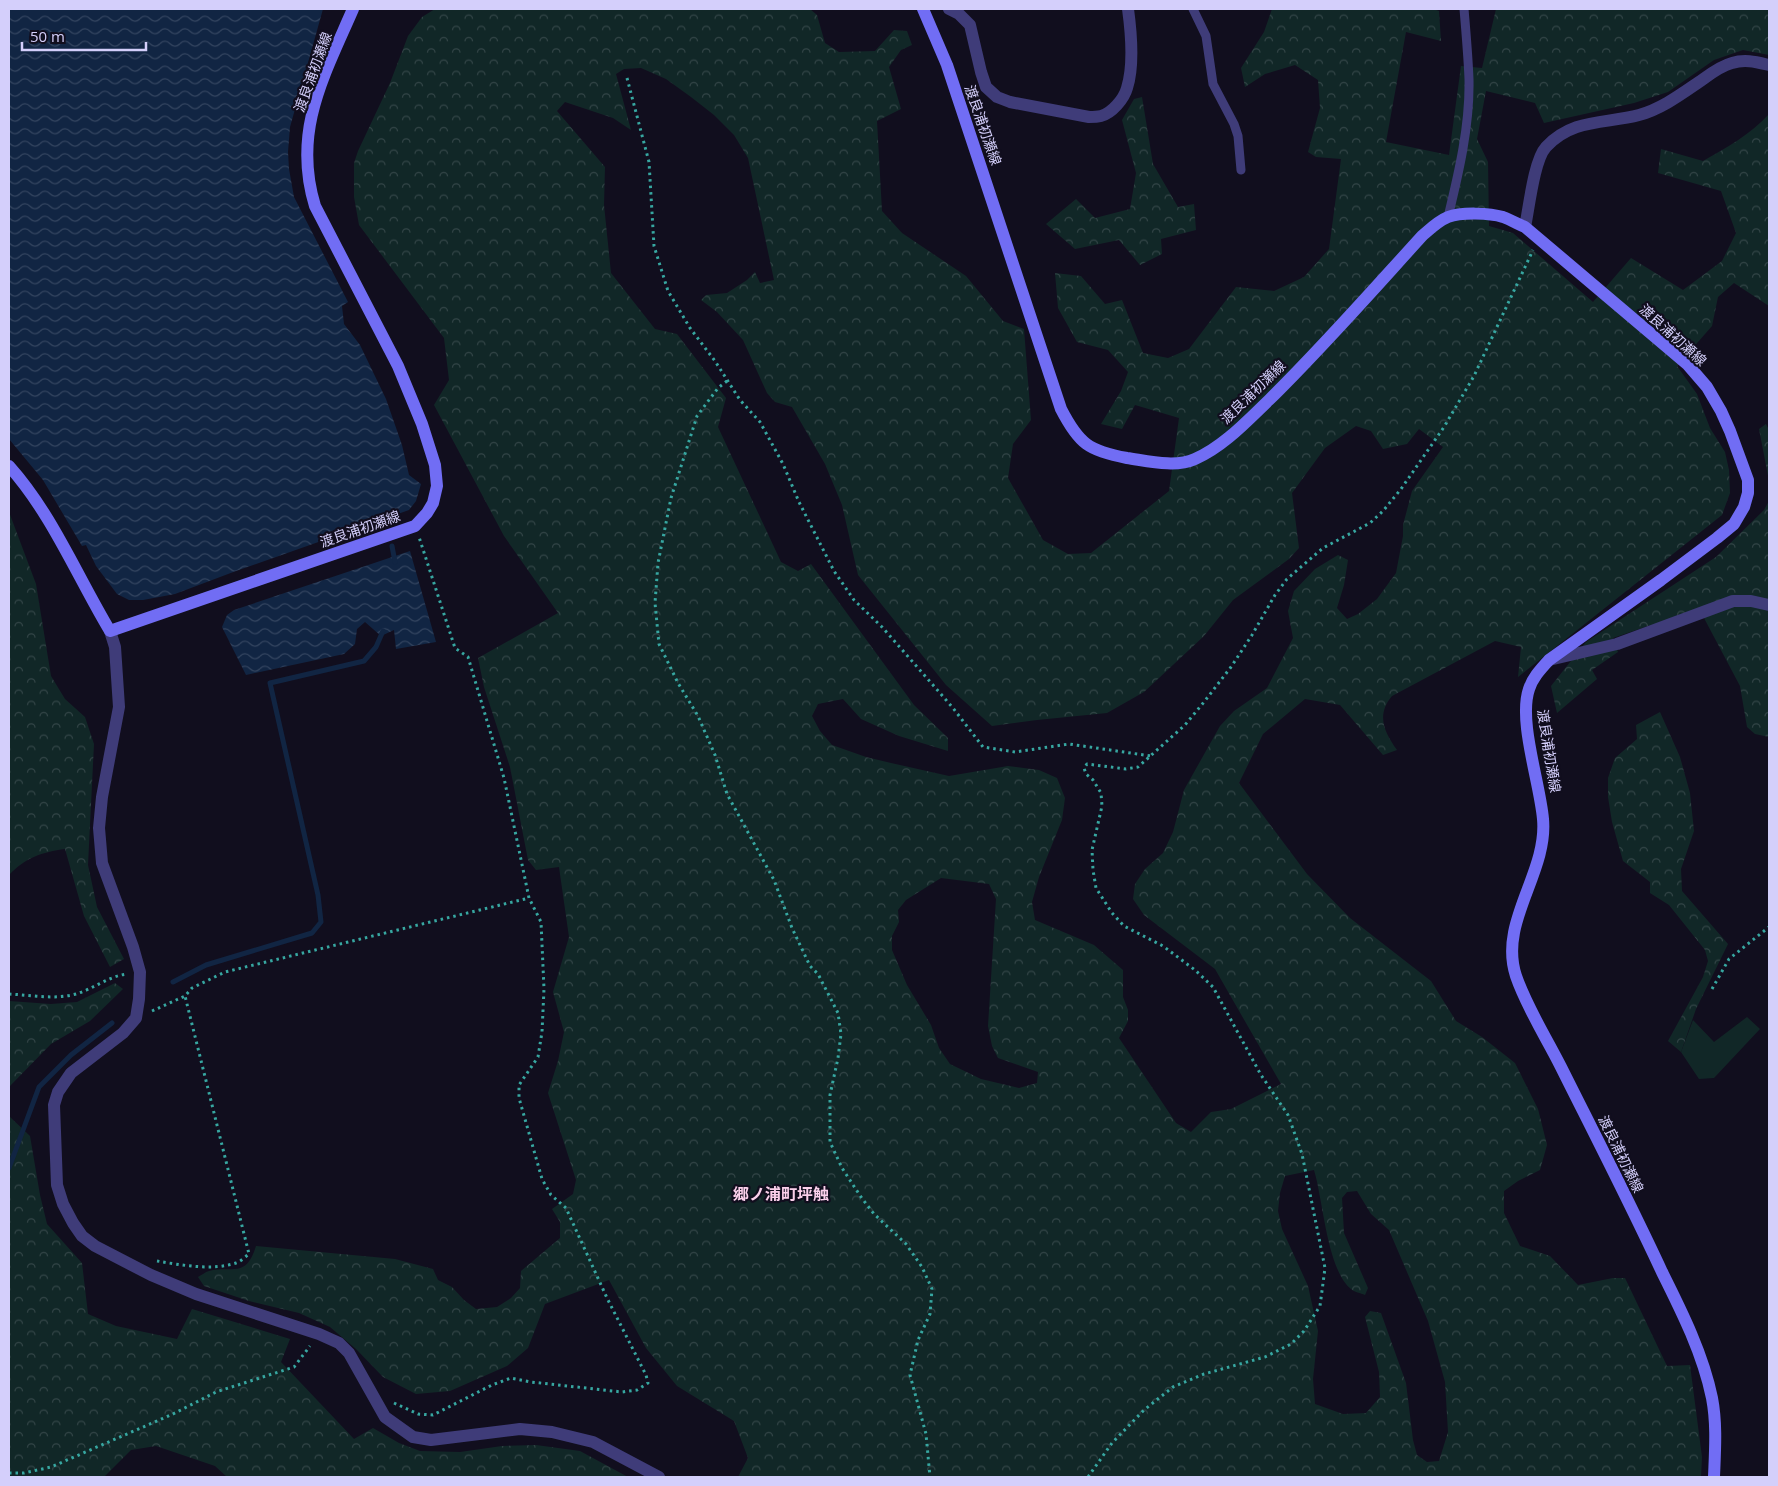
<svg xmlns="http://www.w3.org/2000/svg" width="1778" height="1486" viewBox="0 0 1778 1486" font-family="'Open Sans','Noto Sans JP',sans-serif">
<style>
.green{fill:#112727}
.forest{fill:url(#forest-crowns);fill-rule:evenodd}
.water{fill:url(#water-waves)}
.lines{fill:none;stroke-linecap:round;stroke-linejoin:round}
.stream{stroke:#112543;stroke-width:5}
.path{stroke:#37a7a1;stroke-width:3;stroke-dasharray:2.5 4;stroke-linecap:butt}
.lane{stroke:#3f3c79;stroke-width:9}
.street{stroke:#3f3c79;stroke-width:12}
.secondary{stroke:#716df4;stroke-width:12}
.labels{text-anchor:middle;stroke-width:4.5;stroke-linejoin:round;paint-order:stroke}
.street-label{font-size:14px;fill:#d4cffb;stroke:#110e1e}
.quarter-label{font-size:16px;font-weight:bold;fill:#fbd0eb;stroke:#110e1e}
</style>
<defs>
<pattern id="forest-crowns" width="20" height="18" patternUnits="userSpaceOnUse" patternTransform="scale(1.25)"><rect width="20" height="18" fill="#112727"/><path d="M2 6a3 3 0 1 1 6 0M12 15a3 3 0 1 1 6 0" fill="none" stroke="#334547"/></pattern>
<pattern id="water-waves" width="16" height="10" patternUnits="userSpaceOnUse" patternTransform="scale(1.25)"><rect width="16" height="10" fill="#112543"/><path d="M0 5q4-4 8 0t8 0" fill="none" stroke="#33445f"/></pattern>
</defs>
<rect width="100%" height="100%" fill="#110e1e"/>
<path class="green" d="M1747 1017 1760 1029 1714 1078 1699 1079 1681 1052 1693 1020 1714 1042Z"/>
<path class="forest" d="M435 9H810L817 15 825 43 839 52 875 51 894 30 907 31 912 45 901 50 889 67 901 109 877 121 882 211 902 233 966 276 1003 321 1024 329 1031 420 1013 444 1008 478 1043 540 1068 554 1091 553 1169 491 1179 418 1135 405 1122 429 1101 424 1121 391 1128 372 1108 350 1077 342 1058 308 1055 273 1081 276 1105 304 1122 300 1143 353 1168 358 1189 349 1236 287 1274 291 1304 277 1329 249 1341 159 1316 157 1308 152 1320 108 1318 80 1295 65 1265 74 1245 87 1241 68 1264 32 1272 9H1433L1439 11 1441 41 1406 32 1386 142 1449 155 1461 66 1482 68 1496 9H1769V55L1743 50 1714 60 1668 92 1634 103 1544 123 1535 103 1486 91 1477 139 1488 162 1489 226 1513 233 1593 302 1631 258 1683 290 1722 261 1736 233 1721 191 1658 173 1661 149 1703 161C1726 148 1751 134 1769 114V306L1734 283 1718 297 1712 326 1677 366 1697 394 1710 428 1725 452 1729 470 1730 493 1722 515 1518 677 1521 647 1495 641 1392 696C1376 715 1384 732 1397 750L1383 755 1340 705 1305 699 1263 734 1239 783 1307 874 1350 918 1431 981 1456 1021 1482 1037 1515 1063 1538 1109 1547 1145 1540 1170 1518 1181 1504 1191V1213L1520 1246 1550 1256 1578 1285 1613 1278H1625L1667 1366 1690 1365 1702 1457 1701 1477H738L748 1458 734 1421 677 1386 646 1348 609 1280 545 1304 528 1348 507 1366 450 1391 416 1394 383 1377 356 1349 330 1327 299 1313 249 1301 204 1286 198 1277C202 1275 205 1272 209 1271 233 1265 246 1279 256 1246L395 1259 433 1269 438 1280 452 1287 464 1300 476 1309 497 1307 511 1298 520 1288 521 1271 560 1238V1222L552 1209 573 1194 576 1180 548 1093 558 1061 564 1032 553 992 569 937 559 867 536 870 528 860 510 767 484 687 478 658 558 613 504 536 434 405 449 380 444 338 359 225 354 197V163L358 151 390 83 408 36 422 17ZM641 68 666 79 691 97 714 115 734 135 748 158 774 280 760 283 755 272 747 280 727 293 706 295 701 300 717 312 743 340 767 393 775 402 792 407 825 464 842 505 858 575 946 685 992 726 1037 720 1107 713 1144 692 1204 636 1233 600 1289 559 1299 548 1292 493 1325 448 1356 426 1371 431 1383 449 1407 444 1419 429 1443 447 1412 491 1403 525V536L1396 573 1377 599 1358 614 1347 619 1337 608 1344 585 1348 560 1338 555 1315 569 1294 591 1288 611 1293 638 1267 688 1234 711 1220 726 1184 790 1173 832 1163 853 1145 869 1135 884 1133 899 1144 915 1215 969 1281 1084 1231 1109 1211 1112 1191 1132 1176 1123 1119 1038 1128 1021V1010L1123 997V970L1094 945 1035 920 1032 902 1039 877 1062 820 1065 798 1057 778 1039 770 1008 766 949 776 891 763 866 757 832 745 820 731 812 716 818 704 843 699 861 719 899 736 948 751V738L914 705 811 564 798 571 781 562 718 427 726 398 677 334 655 329 611 273 604 205 605 167 557 111 565 102 613 118 631 130 616 74 624 69ZM941 878 989 884 996 899 988 1026 992 1046 998 1058 1038 1072 1037 1083 1019 1088 981 1079 950 1064 939 1048 931 1025 907 985 892 950V936L899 922 898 910 906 900ZM1314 1170C1323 1199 1327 1270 1351 1289 1354 1292 1361 1293 1365 1295L1368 1288 1344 1233 1342 1198 1347 1192 1357 1191 1371 1214 1389 1230 1428 1321 1445 1382 1448 1432 1439 1461 1427 1462 1417 1455 1413 1440 1406 1383 1381 1313 1370 1311 1365 1317 1379 1372 1380 1397 1366 1413 1343 1414 1315 1404 1313 1379 1318 1331 1308 1286 1282 1229 1278 1211 1280 1193 1285 1176Z
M1142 97 1153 164 1178 207 1194 204 1196 230 1161 239 1162 254 1140 265 1119 240 1075 249 1046 224 1076 199 1095 218 1130 209 1136 173 1122 120 1134 99Z
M1766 424 1769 430V481L1759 429Z
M1769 501V737L1755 734 1747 727 1740 686 1704 618 1651 625 1613 638 1618 652 1592 670 1597 679 1557 713 1551 686 1586 642 1716 557 1764 510Z
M9 512 36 584 51 676 65 699 85 717 94 744 88 865 97 907 124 959 110 967 84 916 65 849C42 852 25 858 9 875Z
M1660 712 1680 757 1690 793 1694 831 1681 869 1682 891 1728 944 1696 1009 1681 1052 1668 1041 1703 977 1708 961 1705 950 1669 905 1650 893V882L1623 861 1612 822 1608 797V778L1615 758 1637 739 1636 725Z
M115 983 123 989 90 1021 51 1044 9 1087V1001L51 1004 77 1002Z
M9 1116 30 1136 40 1195 47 1224 82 1263 88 1314 116 1326 177 1339 192 1309 290 1339 281 1362 354 1439 373 1428 399 1443 420 1451 460 1452 502 1446 536 1445 580 1451 628 1477H227L215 1466 156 1446 131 1450 104 1477H9Z"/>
<path class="water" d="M9 9H323L290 127 288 152 289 169 294 197 348 302 342 306 344 324 360 345 386 399 402 445 409 475 421 484 416 501 409 510 236 571 175 594 143 600H129L117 594 96 566 86 545 82 546 43 480 9 439Z
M410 551 436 642 396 649 394 630 381 636 365 622 357 629 355 644 344 654 246 675 222 627 227 615 234 610Z"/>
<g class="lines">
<path class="stream" d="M392 546 395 562
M173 982 206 965 312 933 321 922 318 895 270 683 364 661 376 647 383 631
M9 1168 39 1087 71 1055 112 1023"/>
<path class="path" d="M627 78 649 162 654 246 668 291 690 328 715 361 740 400 760 422 783 464 799 502 834 571 854 600 882 627 933 685 953 708 983 747 1015 752 1069 744 1151 756
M727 381 718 388 697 416 671 498 658 563 655 603 659 644 678 683 698 716 715 755 727 794 774 880 792 928 810 966 818 974 838 1013 841 1034 838 1058 830 1095V1142L842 1168 861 1197 874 1214 906 1244 922 1267 932 1289 930 1314 918 1340 910 1375 926 1434 930 1477
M1712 989 1729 959 1769 927
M9 994C31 995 54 1000 76 994 93 989 109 976 127 974
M152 1011 185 996 192 988 225 972 529 898
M157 1261C181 1265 212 1271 236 1263 240 1262 245 1257 249 1254L185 996
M394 1403 418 1414 433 1415 492 1385 511 1378 531 1382 622 1392 637 1390 648 1383 646 1375 607 1298 566 1208 551 1195 542 1179 519 1098V1085L538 1057 542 1032 544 989 541 922 529 898 504 778 468 657 455 648 419 537
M9 1473H24L51 1467 173 1414 216 1392 294 1367 310 1346
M1088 1477 1112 1443 1144 1410 1173 1387 1204 1374 1265 1357 1291 1344 1304 1331 1320 1306 1325 1268 1302 1154 1288 1115 1261 1075 1213 987 1195 970 1163 946 1124 926 1112 913 1096 888 1093 870 1092 850 1102 806 1101 793 1093 780 1086 774 1084 768 1087 764 1126 769 1138 767 1185 725 1204 702 1231 667 1252 635 1275 595 1287 579 1323 548 1370 523 1383 511 1401 489 1444 427 1474 376 1533 250"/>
<path class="lane" d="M1193 9 1206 36 1213 84 1234 124 1238 136 1241 170
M1448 217C1459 172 1470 125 1469 79 1468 55 1466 32 1464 9"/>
<path class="street" d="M949 9 959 14 970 25 981 72 986 87 997 97 1010 102 1089 117C1092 117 1097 117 1101 116 1112 113 1124 99 1127 88 1134 66 1131 31 1128 9
M1525 227C1529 208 1534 160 1546 147 1573 118 1606 124 1639 115 1661 109 1680 95 1699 82 1709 75 1720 66 1732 63 1745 59 1756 62 1769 65
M110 631 115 647 119 707 102 797 99 828 102 863 133 947 140 972 139 999 136 1018 123 1033 71 1073 58 1092 54 1105 57 1185 63 1204 73 1223 82 1236 95 1246 151 1275 196 1294 319 1334 339 1343 349 1353 385 1417 413 1437 431 1440 520 1429 552 1432 593 1442 659 1477
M1549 660 1617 644 1733 601H1751L1769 605"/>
<path class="secondary" d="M923 9 947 65 1061 409C1079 444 1089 451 1127 458 1148 461 1175 468 1195 459 1223 447 1247 421 1269 400 1322 348 1372 291 1422 236 1430 229 1438 221 1448 217 1461 212 1490 213 1503 217 1511 220 1518 224 1525 227L1688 365 1707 387 1721 411 1730 431 1748 480V493L1744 507 1734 524 1717 538 1661 580 1549 660C1541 669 1533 677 1529 689 1518 721 1540 783 1543 819 1548 873 1498 922 1516 976 1527 1008 1546 1037 1561 1067 1595 1135 1630 1203 1662 1272 1682 1312 1703 1354 1712 1398 1717 1424 1715 1451 1714 1477
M9 466C52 514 77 576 110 631L415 526 427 513 433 503 437 486 435 465 422 424 398 366 315 206C292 131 324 76 353 9"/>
</g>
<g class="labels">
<g class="street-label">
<text transform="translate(313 72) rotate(-70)" y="5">渡良浦初瀬線</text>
<text transform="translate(983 125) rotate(71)" y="5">渡良浦初瀬線</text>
<text transform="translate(1673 335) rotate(42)" y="5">渡良浦初瀬線</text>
<text transform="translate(1253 392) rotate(-44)" y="5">渡良浦初瀬線</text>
<text transform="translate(360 529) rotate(-19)" y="5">渡良浦初瀬線</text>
<text transform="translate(1549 751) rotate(81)" y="5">渡良浦初瀬線</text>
<text transform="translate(1621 1154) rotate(64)" y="5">渡良浦初瀬線</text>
</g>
<g class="quarter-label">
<text x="781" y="1200">郷ノ浦町坪触</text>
</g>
</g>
<rect width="1778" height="1486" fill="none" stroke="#d4cffb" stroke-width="20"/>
<path d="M22 42v8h124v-8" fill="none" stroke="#d4cffb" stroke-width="2.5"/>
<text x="30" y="42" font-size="15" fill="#d4cffb" stroke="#110e1e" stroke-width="4" paint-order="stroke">50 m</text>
</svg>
